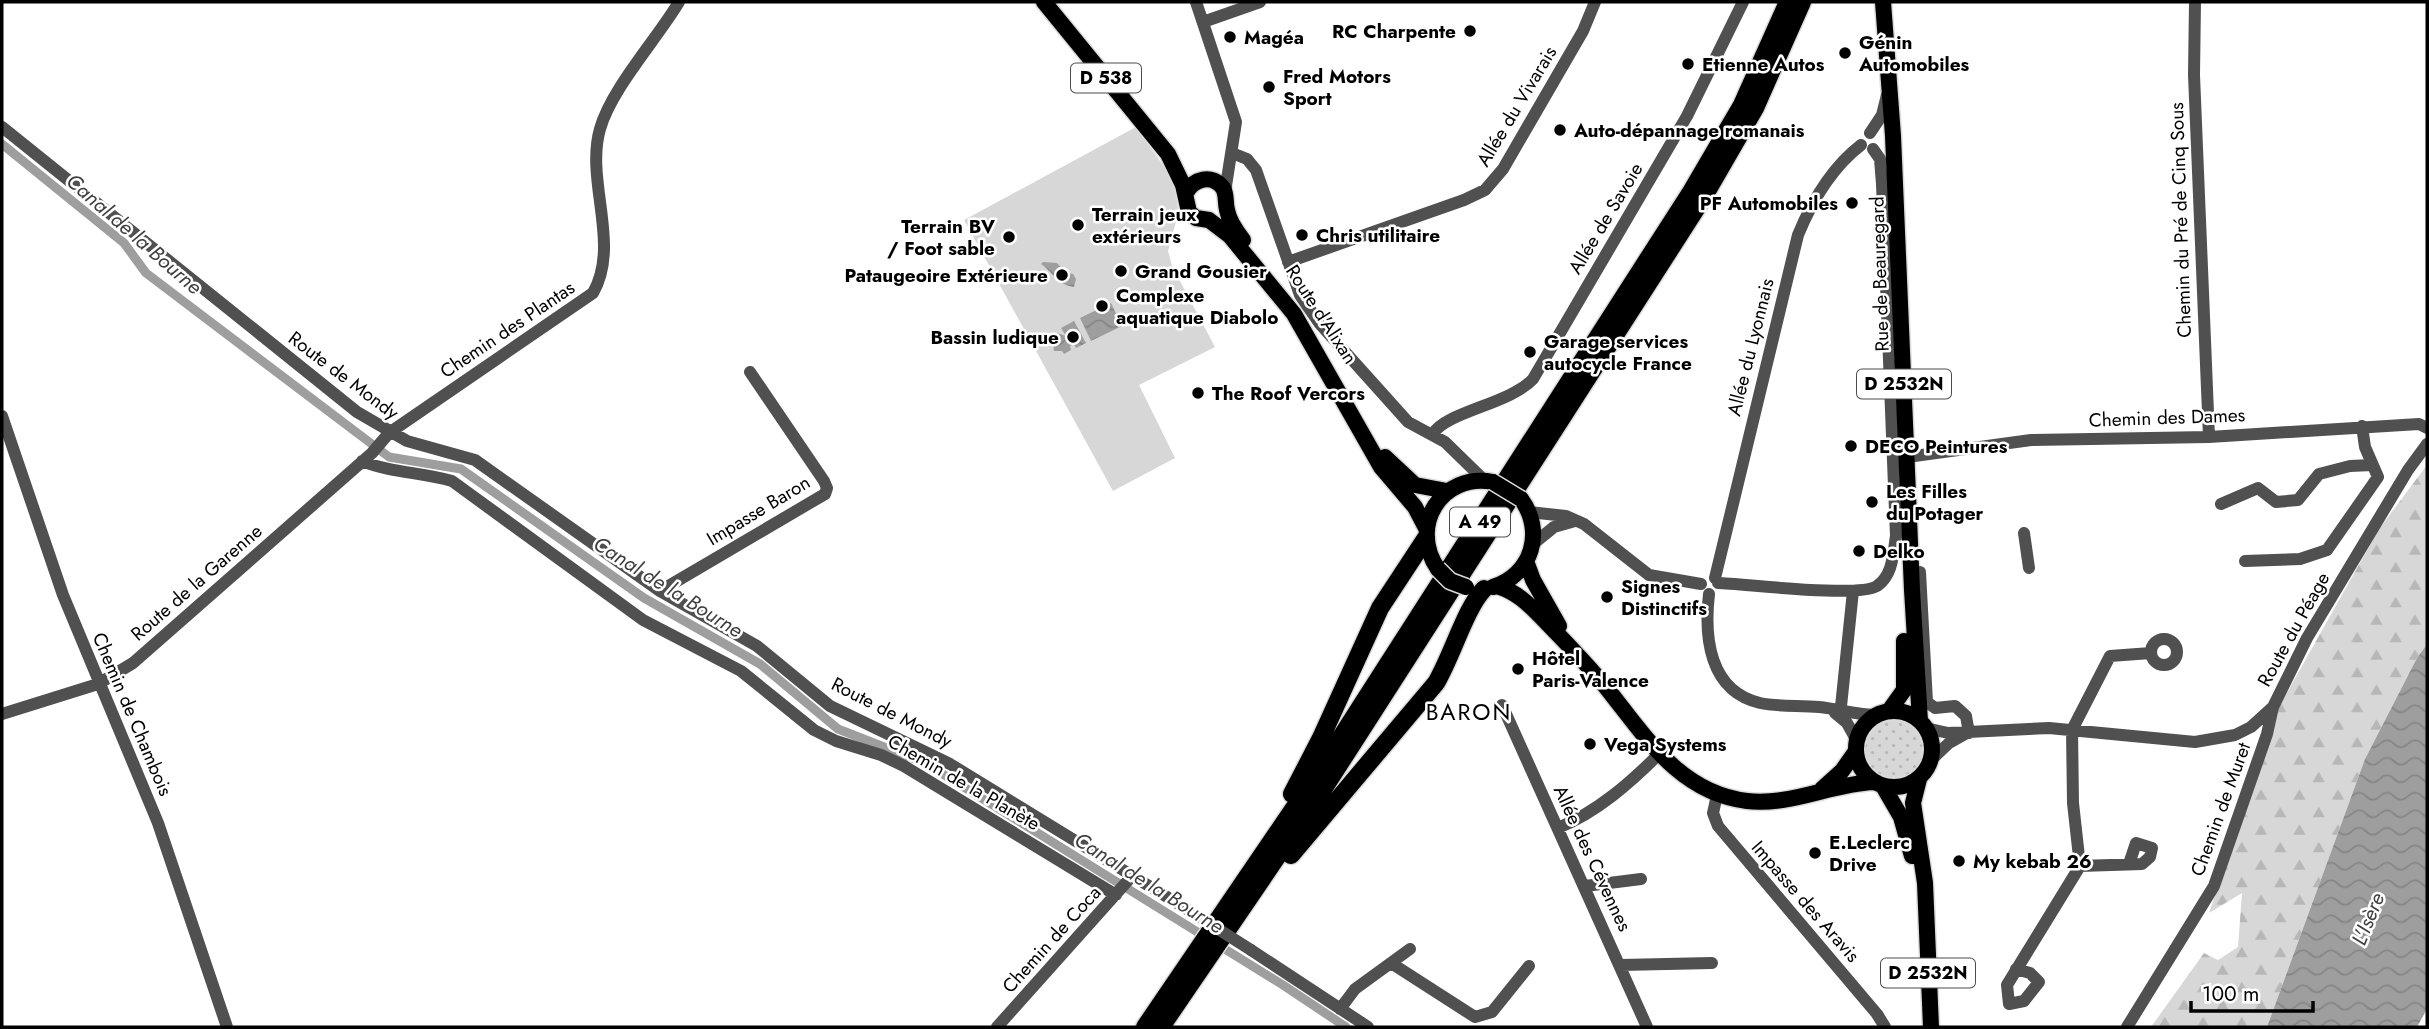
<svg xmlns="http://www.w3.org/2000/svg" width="2429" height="1029" viewBox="0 0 2429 1029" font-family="Jost,sans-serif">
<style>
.grass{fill:url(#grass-dots)}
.forest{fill:url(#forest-firs)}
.pitch{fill:#d7d7d7}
.water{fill:url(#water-waves)}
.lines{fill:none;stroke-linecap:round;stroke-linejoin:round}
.canal{stroke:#9e9e9e;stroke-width:9}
.major-casing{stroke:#dbdbdb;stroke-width:19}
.highway-casing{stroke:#dbdbdb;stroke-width:21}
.minor{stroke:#505050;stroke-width:12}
.major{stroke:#000;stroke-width:16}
.highway{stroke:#000;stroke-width:18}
.major-bridge-casing{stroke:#dbdbdb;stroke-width:19;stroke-linecap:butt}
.minor-bridge{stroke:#505050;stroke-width:12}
.major-bridge{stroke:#000;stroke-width:16}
.poi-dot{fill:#000;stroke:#fff;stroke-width:2.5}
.labels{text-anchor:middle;stroke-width:5;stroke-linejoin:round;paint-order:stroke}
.shield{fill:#fff;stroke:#4c4c4c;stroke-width:2}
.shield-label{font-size:18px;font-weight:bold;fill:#000}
.poi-label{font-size:19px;font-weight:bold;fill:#000;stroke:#fff;text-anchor:start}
.street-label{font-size:19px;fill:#000;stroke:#fff}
.water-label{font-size:21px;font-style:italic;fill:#3f3f3f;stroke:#fff}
.quarter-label{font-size:23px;letter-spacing:2px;fill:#000;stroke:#fff}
</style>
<defs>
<pattern id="grass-dots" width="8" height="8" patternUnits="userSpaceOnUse" patternTransform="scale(1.75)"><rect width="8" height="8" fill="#d7d7d7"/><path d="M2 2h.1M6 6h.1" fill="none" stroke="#b7b7b7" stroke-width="1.8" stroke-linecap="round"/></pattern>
<pattern id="forest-firs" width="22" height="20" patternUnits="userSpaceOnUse" patternTransform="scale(1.75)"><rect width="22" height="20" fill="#d7d7d7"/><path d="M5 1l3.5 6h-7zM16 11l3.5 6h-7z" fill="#b7b7b7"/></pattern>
<pattern id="water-waves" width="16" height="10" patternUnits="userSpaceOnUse" patternTransform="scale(1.75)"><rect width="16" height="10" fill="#9e9e9e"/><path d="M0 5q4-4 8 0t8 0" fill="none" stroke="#868686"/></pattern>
</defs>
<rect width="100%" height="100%" fill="#fff"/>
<path class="grass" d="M1864 749a30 30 0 1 1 60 0a30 30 0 1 1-60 0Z"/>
<path class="forest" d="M2427 465V644L2417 658 2365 759 2267 1027H2151L2204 953 2218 960 2238 947 2242 893 2209 913 2279 707 2379 529Z"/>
<path class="pitch" d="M1136 127 1177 185 1178 214 1168 251 1172 266 1215 347 1139 385 1175 458 1113 491 964 220Z"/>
<path class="water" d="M1043 262 1057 263 1065 272 1073 274 1076 279 1074 287C1057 285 1053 272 1041 264Z
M1111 303 1122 326 1091 341 1080 318Z
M1074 321 1086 343 1076 348 1074 344 1070 346 1071 350 1064 354 1062 351H1054L1052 335 1057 333 1066 336 1061 328Z
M2427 644V1009L2417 1027H2267L2365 759 2417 658Z"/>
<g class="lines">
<path class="canal" d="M2 144 124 243 146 273 389 457 461 469 644 598 760 664 838 729 925 763 1283 985 1346 1027"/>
<defs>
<path id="major" d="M1044 2 1168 154 1183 185 1189 212 1196 218 1209 220 1230 236 1294 314 1381 467 1415 507 1426 528
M1883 2 1893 136 1912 590 1920 721
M1186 193C1193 179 1212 173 1223 188 1227 195 1225 202 1227 210 1229 221 1236 231 1243 240
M1385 457 1415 485 1447 491
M1526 561 1533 580 1559 626
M1438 569C1408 526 1442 472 1493 482
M1497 586C1520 593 1531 607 1548 624 1569 646 1590 667 1609 691 1647 739 1681 793 1747 801 1791 806 1830 784 1874 782
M1493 587C1532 575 1545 531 1521 499
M1856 749a38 38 0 1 1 76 0a38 38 0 1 1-76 0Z
M1889 711 1904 690V641
M1919 779 1913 803 1925 883 1931 1027
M1883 786 1901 817 1912 856
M1822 789 1842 771 1856 751"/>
<path id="highway" d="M1292 794 1321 738 1380 608 1426 538
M1291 855 1436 683C1452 656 1466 607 1484 589
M1145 1027 1318 773 1691 192 1742 105 1788 2
M1161 1027 1326 785 1703 198 1755 108 1802 2"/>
</defs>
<use href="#major" class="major-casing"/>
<use href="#highway" class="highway-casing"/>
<path class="minor" d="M1196 2 1236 122 1225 192
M2195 2 2194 75 2209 437
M1203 22 1260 2
M2 127 357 412 407 441 475 460 660 591 757 646 830 706 950 764 1185 908
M1870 133 1882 115 1887 95
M1232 153 1247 159 1256 170 1300 295 1320 324 1408 422 1445 442 1485 481
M1288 262 1464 200 1485 190 1503 169 1583 31 1595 2
M2 416 63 595 158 823 227 1027
M1433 434C1445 412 1510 404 1533 379L1687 116 1743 2
M1907 457 2031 440 2209 437 2419 424 2427 428
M362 461C391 473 421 472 452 481L643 620 741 671 814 730 836 741 881 755 904 766 1116 895
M2221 504 2258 488 2276 502 2298 500 2319 474 2350 466 2372 465
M1529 512 1566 516 1584 524 1649 575 1701 584
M2024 533 2029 568
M1533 544 1554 527 1575 521
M2245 561 2300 559 2327 550 2378 477 2365 447 2362 426
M1920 572 1927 702 1935 708 1955 706 1966 716 1969 733
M1715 578 1798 235C1812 201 1831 168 1861 145
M1718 583C1747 584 1858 598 1877 586 1893 575 1893 554 1896 536L1882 184 1880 159 1873 149
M660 591 825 494 827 488 824 481 750 372
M1709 594C1704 637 1709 691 1760 703 1779 707 1800 705 1819 707 1839 709 1858 715 1877 715
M2151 652a13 13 0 1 1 26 0a13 13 0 1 1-26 0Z
M1502 705 1647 1027
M1835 713 1847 723 1857 741
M2 714 98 684 133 663 372 453 389 433 593 293C621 244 585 181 600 129 611 89 657 39 679 2
M1840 716 1853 591
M1926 728 1948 733 2049 728 2195 742 2235 735 2251 727 2273 707 2307 638 2408 470 2427 444
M1931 760 1949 743 1965 734
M1717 795 1713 813 1718 826 1877 1014 1885 1027
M1558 828C1597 812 1630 783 1659 754
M2080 866 2142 864 2150 857 2152 848 2136 843 2129 864
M1585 886 1641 879
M1251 950 1368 1027
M1391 963 1475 1017 1492 1012 1529 966
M1621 965 1712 963
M2016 969 2030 973 2039 982 2024 1001 2009 1004 2007 985 2080 866 2073 803 2072 730 2110 656 2151 653
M1340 1009 1355 989 1410 949
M997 1027 1132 876
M2127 1027 2214 886 2267 734 2273 707"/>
<use href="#major" class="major"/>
<use href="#highway" class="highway"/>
<defs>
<path id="major-bridge" d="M1493 482 1521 499
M1438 569 1450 581 1466 587"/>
</defs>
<use href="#major-bridge" class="major-bridge-casing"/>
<path class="minor-bridge" d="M1185 908 1251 950"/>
<use href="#major-bridge" class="major-bridge"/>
</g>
<g class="poi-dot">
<circle cx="1470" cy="31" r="7"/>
<circle cx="1230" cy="37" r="7"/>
<circle cx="1845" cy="53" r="7"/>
<circle cx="1688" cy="64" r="7"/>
<circle cx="1269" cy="87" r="7"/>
<circle cx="1560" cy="130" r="7"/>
<circle cx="1852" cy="203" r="7"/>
<circle cx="1078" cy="225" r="7"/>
<circle cx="1302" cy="235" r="7"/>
<circle cx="1009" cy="237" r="7"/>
<circle cx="1121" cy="271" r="7"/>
<circle cx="1062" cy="275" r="7"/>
<circle cx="1102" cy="306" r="7"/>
<circle cx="1073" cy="337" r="7"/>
<circle cx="1530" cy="352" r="7"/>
<circle cx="1198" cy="393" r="7"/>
<circle cx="1851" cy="446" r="7"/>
<circle cx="1872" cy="502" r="7"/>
<circle cx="1859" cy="551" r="7"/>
<circle cx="1607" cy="597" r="7"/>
<circle cx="1518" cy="669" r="7"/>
<circle cx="1590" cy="744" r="7"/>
<circle cx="1815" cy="853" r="7"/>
<circle cx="1959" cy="861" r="7"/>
</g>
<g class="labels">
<g class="shield">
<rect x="1071" y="63.5" width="70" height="29" rx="5"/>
<rect x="1857" y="369.5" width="94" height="29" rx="5"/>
<rect x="1450" y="507.5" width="60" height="29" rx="5"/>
<rect x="1881" y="958.5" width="94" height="29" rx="5"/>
</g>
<g class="shield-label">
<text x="1106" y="84">D 538</text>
<text x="1904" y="390">D 2532N</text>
<text x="1480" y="528">A 49</text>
<text x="1928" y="979">D 2532N</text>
</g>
<g class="poi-label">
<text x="1456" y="38" text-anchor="end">RC Charpente</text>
<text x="1244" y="44">Magéa</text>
<text x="1859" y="49">Génin<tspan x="1859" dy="22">Automobiles</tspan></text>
<text x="1702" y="71">Etienne Autos</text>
<text x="1283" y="83">Fred Motors<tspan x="1283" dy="22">Sport</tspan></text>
<text x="1574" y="137">Auto-dépannage romanais</text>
<text x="1838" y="210" text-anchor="end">PF Automobiles</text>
<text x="1092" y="221">Terrain jeux<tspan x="1092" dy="22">extérieurs</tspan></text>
<text x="995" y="233" text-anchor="end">Terrain BV<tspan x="995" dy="22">/ Foot sable</tspan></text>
<text x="1316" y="242">Chris utilitaire</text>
<text x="1135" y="278">Grand Gousier</text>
<text x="1048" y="282" text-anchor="end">Pataugeoire Extérieure</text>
<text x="1116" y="302">Complexe<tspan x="1116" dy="22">aquatique Diabolo</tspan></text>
<text x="1059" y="344" text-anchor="end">Bassin ludique</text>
<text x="1544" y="348">Garage services<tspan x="1544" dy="22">autocycle France</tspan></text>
<text x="1212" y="400">The Roof Vercors</text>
<text x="1865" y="453">DECO Peintures</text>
<text x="1886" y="498">Les Filles<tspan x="1886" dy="22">du Potager</tspan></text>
<text x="1873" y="558">Delko</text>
<text x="1621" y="593">Signes<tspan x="1621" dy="22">Distinctifs</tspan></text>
<text x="1532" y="665">Hôtel<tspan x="1532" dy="22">Paris-Valence</tspan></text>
<text x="1604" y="751">Vega Systems</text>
<text x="1829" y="849">E.Leclerc<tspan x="1829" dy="22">Drive</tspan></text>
<text x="1973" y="868">My kebab 26</text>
</g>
<g class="street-label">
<text transform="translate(1516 106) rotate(-59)" y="7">Allée du Vivarais</text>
<text transform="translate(1605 218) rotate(-59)" y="7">Allée de Savoie</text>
<text transform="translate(2180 220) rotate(-92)" y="7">Chemin du Pré de Cinq Sous</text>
<text transform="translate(1879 274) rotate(-92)" y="7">Rue de Beauregard</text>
<text transform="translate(1322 314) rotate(57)" y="7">Route d'Alixan</text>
<text transform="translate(507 329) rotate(-34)" y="7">Chemin des Plantas</text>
<text transform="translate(1750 347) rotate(-76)" y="7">Allée du Lyonnais</text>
<text transform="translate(344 375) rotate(37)" y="7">Route de Mondy</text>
<text transform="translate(2167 417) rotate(-2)" y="7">Chemin des Dames</text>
<text transform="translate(758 510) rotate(-31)" y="7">Impasse Baron</text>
<text transform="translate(196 582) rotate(-41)" y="7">Route de la Garenne</text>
<text transform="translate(2293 629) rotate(-61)" y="7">Route du Péage</text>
<text transform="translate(892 712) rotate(27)" y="7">Route de Mondy</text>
<text transform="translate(133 714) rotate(67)" y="7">Chemin de Chambois</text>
<text transform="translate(964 782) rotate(30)" y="7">Chemin de la Planète</text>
<text transform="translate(2220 809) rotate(-70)" y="7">Chemin de Muret</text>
<text transform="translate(1593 858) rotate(65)" y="7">Allée des Cévennes</text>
<text transform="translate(1806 901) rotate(49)" y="7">Impasse des Aravis</text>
<text transform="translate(1051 939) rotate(-48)" y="7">Chemin de Coca</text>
</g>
<g class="water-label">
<text transform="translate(134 234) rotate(41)" y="7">Canal de la Bourne</text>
<text transform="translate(668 587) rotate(32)" y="7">Canal de la Bourne</text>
<text transform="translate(1149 883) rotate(32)" y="7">Canal de la Bourne</text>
<text transform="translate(2368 919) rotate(-68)" y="7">L'Isère</text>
</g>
<g class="quarter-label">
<text x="1469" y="720">BARON</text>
</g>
</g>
<rect width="2429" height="1029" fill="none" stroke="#000000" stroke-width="7"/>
<path d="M2191 1001v10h122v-10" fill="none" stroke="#000000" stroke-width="3.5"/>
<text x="2202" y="1001" font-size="21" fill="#000000" stroke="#ffffff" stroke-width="5" paint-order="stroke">100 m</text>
</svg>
